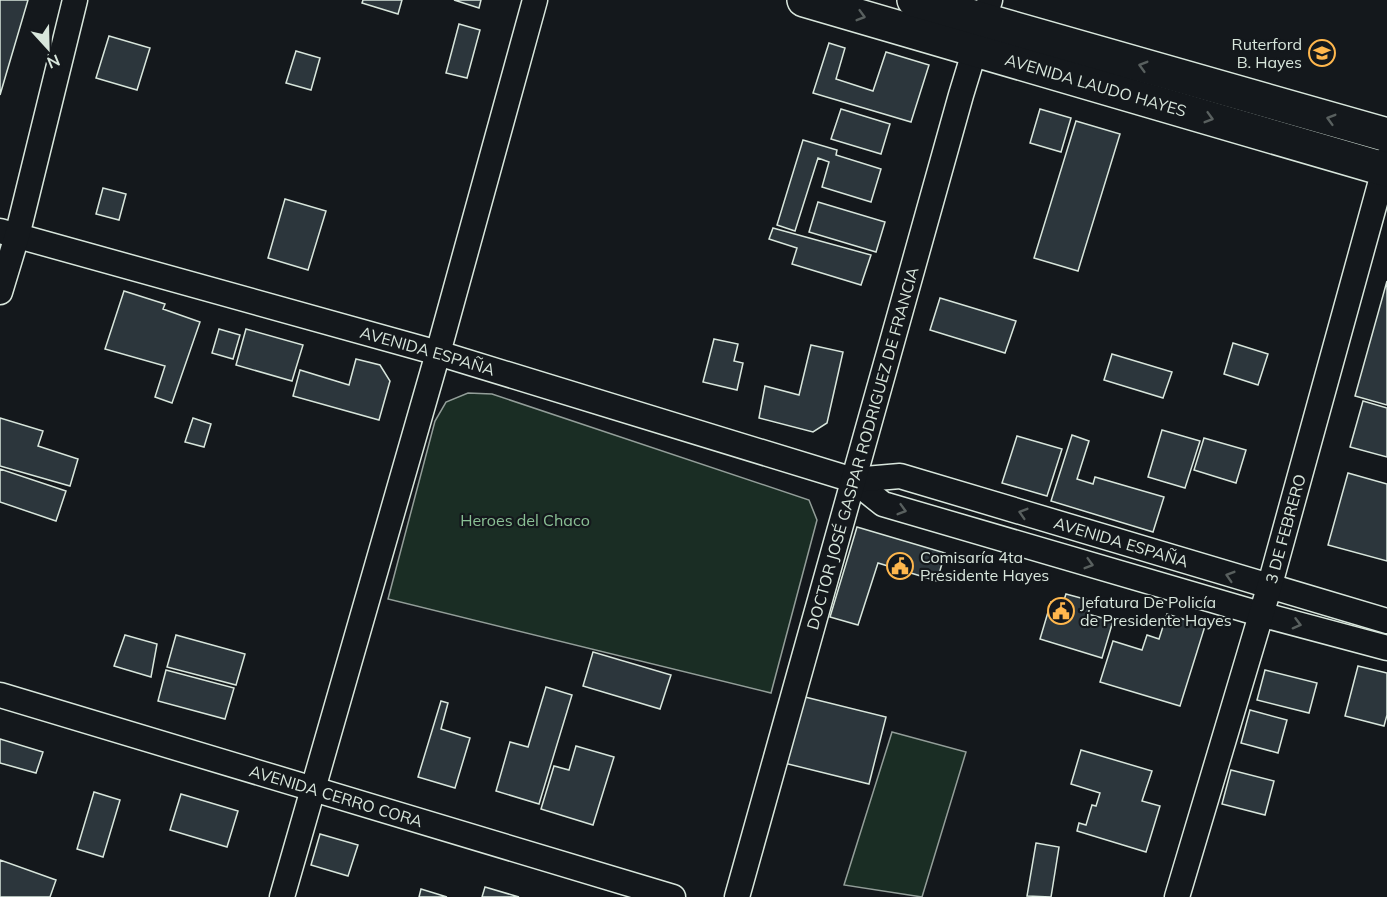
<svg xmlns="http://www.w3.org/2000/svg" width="1387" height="897" viewBox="0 0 1387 897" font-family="Mulish,sans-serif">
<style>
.green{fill:#1a2d24;stroke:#939e99;stroke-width:1.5}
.building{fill:#2c363c;stroke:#d8e6dc;stroke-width:1.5}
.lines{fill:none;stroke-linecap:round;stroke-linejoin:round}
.street-casing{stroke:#d8e6dc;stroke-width:27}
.secondary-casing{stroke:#d8e6dc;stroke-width:36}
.street{stroke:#14181c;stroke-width:24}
.secondary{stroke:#14181c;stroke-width:33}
.oneway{stroke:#59605f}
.labels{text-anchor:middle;stroke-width:4.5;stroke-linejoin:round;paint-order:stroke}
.poi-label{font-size:16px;fill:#d8e6dc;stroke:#14181c;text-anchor:start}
.street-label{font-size:16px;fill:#d8e6dc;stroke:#14181c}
.park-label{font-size:16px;fill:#8ac095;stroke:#14181c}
</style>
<rect width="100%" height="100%" fill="#14181c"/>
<path class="green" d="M468 393 492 394 809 500 817 520 771 693 388 599 435 421 446 402Z
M892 732 966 752 922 897 844 885Z"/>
<path class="building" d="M0 0H28L0 95Z
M363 0H402L398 14 362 3Z
M454 0H481L479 8Z
M459 24 480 30 467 78 446 73Z
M109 36 150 48 137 90 96 78Z
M829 43 845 48 836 79 873 91 886 52 929 65 911 122 813 93Z
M296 51 320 58 311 90 286 83Z
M841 109 890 124 881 154 831 139Z
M1040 109 1071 118 1061 152 1030 143Z
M1076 121 1120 134 1078 271 1034 258Z
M803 140 837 150 836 155 881 169 871 202 822 187 829 162 818 158 795 231 777 225Z
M103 188 126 194 119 220 96 214Z
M285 199 326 211 308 270 268 258Z
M818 202 885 222 876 252 809 232Z
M773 228 871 255 861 285 792 264 797 248 769 239Z
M1387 281V405L1355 396Z
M124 291 165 304 163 309 200 322 172 403 155 397 165 366 105 349Z
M940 298 1016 321 1005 353 930 330Z
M219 329 240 335 233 359 212 353Z
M246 329 303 345 292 381 236 365Z
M714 339 738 344 734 361 743 363 737 390 703 382Z
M1233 343 1268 354 1258 385 1224 374Z
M811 345 843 352 827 423 813 432 759 418 765 386 799 395Z
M1112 354 1172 372 1163 398 1104 380Z
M356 359 380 365 390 381 379 420 293 396 300 370 349 385Z
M1363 401 1387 408V457L1350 447Z
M0 418 43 431 38 446 78 459 70 486 0 466Z
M193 418 211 424 204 447 185 442Z
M1162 430 1200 441 1185 488 1148 477Z
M1072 435 1089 441 1077 479 1093 484 1095 477 1164 497 1153 532 1051 501Z
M1017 436 1062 449 1047 496 1002 483Z
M1204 438 1246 450 1236 483 1194 470Z
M0 469 66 491 56 521 0 502Z
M1348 473 1387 484V561L1328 545Z
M857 527 945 553 937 581 878 563 858 625 830 617Z
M1066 594 1092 601 1088 614 1113 621 1102 658 1040 639 1051 602 1062 606Z
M1167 614 1205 626 1180 706 1100 682 1113 641 1142 650 1147 635 1159 639Z
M125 635 157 644 151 677 114 666Z
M176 635 245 654 236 685 167 667Z
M593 652 671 675 660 709 583 686Z
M1358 666 1387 673V715L1384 726 1345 716Z
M166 670 234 688 225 719 158 701Z
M1265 670 1317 683 1309 713 1257 700Z
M546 687 572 695 539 804 496 791 510 742 528 747Z
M801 696 886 717 869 784 784 763Z
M441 701 448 703 441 729 470 738 455 788 418 777Z
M1250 710 1287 720 1278 753 1241 743Z
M0 739 43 752 36 773 0 763Z
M576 746 614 757 593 825 541 809 554 766 569 770Z
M1081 750 1152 771 1142 801 1160 806 1146 852 1077 831 1079 823 1086 825 1092 805 1096 806 1100 793 1071 784Z
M1231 770 1274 781 1265 815 1222 804Z
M94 792 120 800 103 857 77 849Z
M181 794 238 811 227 847 170 830Z
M320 834 358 845 348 876 311 865Z
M1036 843 1059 847 1051 897 1027 896Z
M0 860 56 880 50 897H0Z
M485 887 519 897H482Z
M421 889 447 897H419Z"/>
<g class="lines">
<defs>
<g id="street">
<path id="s1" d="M0 231 438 353 853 480 883 504 1260 614 1387 648"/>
<path d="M0 292 17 236 75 0"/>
<path id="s2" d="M853 480 900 476 1387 621"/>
<path id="s3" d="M0 695 673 897"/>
<path d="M282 897 438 353 535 0"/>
<path id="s4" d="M737 897 961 95 990 0"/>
<path id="s5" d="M1177 897 1269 588 1387 159"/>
</g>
<g id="secondary">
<path id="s6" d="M804 0 1387 170"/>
<path d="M914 0 1387 135"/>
</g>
</defs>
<use href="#street" class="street-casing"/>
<use href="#secondary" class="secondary-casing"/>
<use href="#street" class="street"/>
<use href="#secondary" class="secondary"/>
</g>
<defs><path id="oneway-chevron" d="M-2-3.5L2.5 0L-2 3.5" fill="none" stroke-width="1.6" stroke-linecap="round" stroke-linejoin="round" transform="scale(1.5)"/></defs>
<g class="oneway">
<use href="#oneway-chevron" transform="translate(861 16) rotate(16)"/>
<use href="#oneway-chevron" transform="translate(1143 66) rotate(-164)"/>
<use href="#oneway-chevron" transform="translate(1209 118) rotate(16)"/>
<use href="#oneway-chevron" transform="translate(1331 119) rotate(-164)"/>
<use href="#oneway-chevron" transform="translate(902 510) rotate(16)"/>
<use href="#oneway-chevron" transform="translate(1023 513) rotate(-163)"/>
<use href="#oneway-chevron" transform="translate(1089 564) rotate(16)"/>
<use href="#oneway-chevron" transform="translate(1230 576) rotate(-163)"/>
<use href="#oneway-chevron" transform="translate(1297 624) rotate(15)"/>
</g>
<defs>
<symbol id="school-ring" viewBox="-11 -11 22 22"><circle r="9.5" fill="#14181c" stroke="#ffb74d" stroke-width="1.5"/><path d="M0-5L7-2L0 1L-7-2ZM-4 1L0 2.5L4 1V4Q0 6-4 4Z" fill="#ffb74d"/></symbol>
<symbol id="civic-ring" viewBox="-11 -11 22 22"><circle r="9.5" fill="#14181c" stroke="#ffb74d" stroke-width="1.5"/><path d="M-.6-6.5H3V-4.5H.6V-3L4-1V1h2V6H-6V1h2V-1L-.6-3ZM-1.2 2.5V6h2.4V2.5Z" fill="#ffb74d"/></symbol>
</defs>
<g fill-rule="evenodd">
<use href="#school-ring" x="1307" y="38" width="30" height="30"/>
<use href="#civic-ring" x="885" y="551" width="30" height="30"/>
<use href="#civic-ring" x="1046" y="596" width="30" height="30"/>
</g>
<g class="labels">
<g class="poi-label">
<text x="1302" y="50" text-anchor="end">Ruterford<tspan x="1302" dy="18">B. Hayes</tspan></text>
<text x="920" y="563">Comisaría 4ta<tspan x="920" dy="18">Presidente Hayes</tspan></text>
<text x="1080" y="608">Jefatura De Policía<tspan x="1080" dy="18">de Presidente Hayes</tspan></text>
</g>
<g class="street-label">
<text dy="6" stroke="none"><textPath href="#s6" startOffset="304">AVENIDA LAUDO HAYES</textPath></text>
<text dy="6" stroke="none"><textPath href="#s1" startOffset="444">AVENIDA ESPAÑA</textPath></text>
<text dy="6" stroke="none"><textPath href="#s4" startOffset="466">DOCTOR JOSÉ GASPAR RODRIGUEZ DE FRANCIA</textPath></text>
<text dy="6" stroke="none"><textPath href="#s5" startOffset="384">3 DE FEBRERO</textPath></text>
<text dy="6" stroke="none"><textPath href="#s2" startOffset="278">AVENIDA ESPAÑA</textPath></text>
<text dy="6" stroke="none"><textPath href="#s3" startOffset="351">AVENIDA CERRO CORA</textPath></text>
</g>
<g class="park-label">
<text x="525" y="526">Heroes del Chaco</text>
</g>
</g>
<g transform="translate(48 48) rotate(158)" stroke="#14181c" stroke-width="4.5" paint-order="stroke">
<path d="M0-4.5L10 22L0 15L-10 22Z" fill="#d8e6dc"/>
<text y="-9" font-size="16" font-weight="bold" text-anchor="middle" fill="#d8e6dc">N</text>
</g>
</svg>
